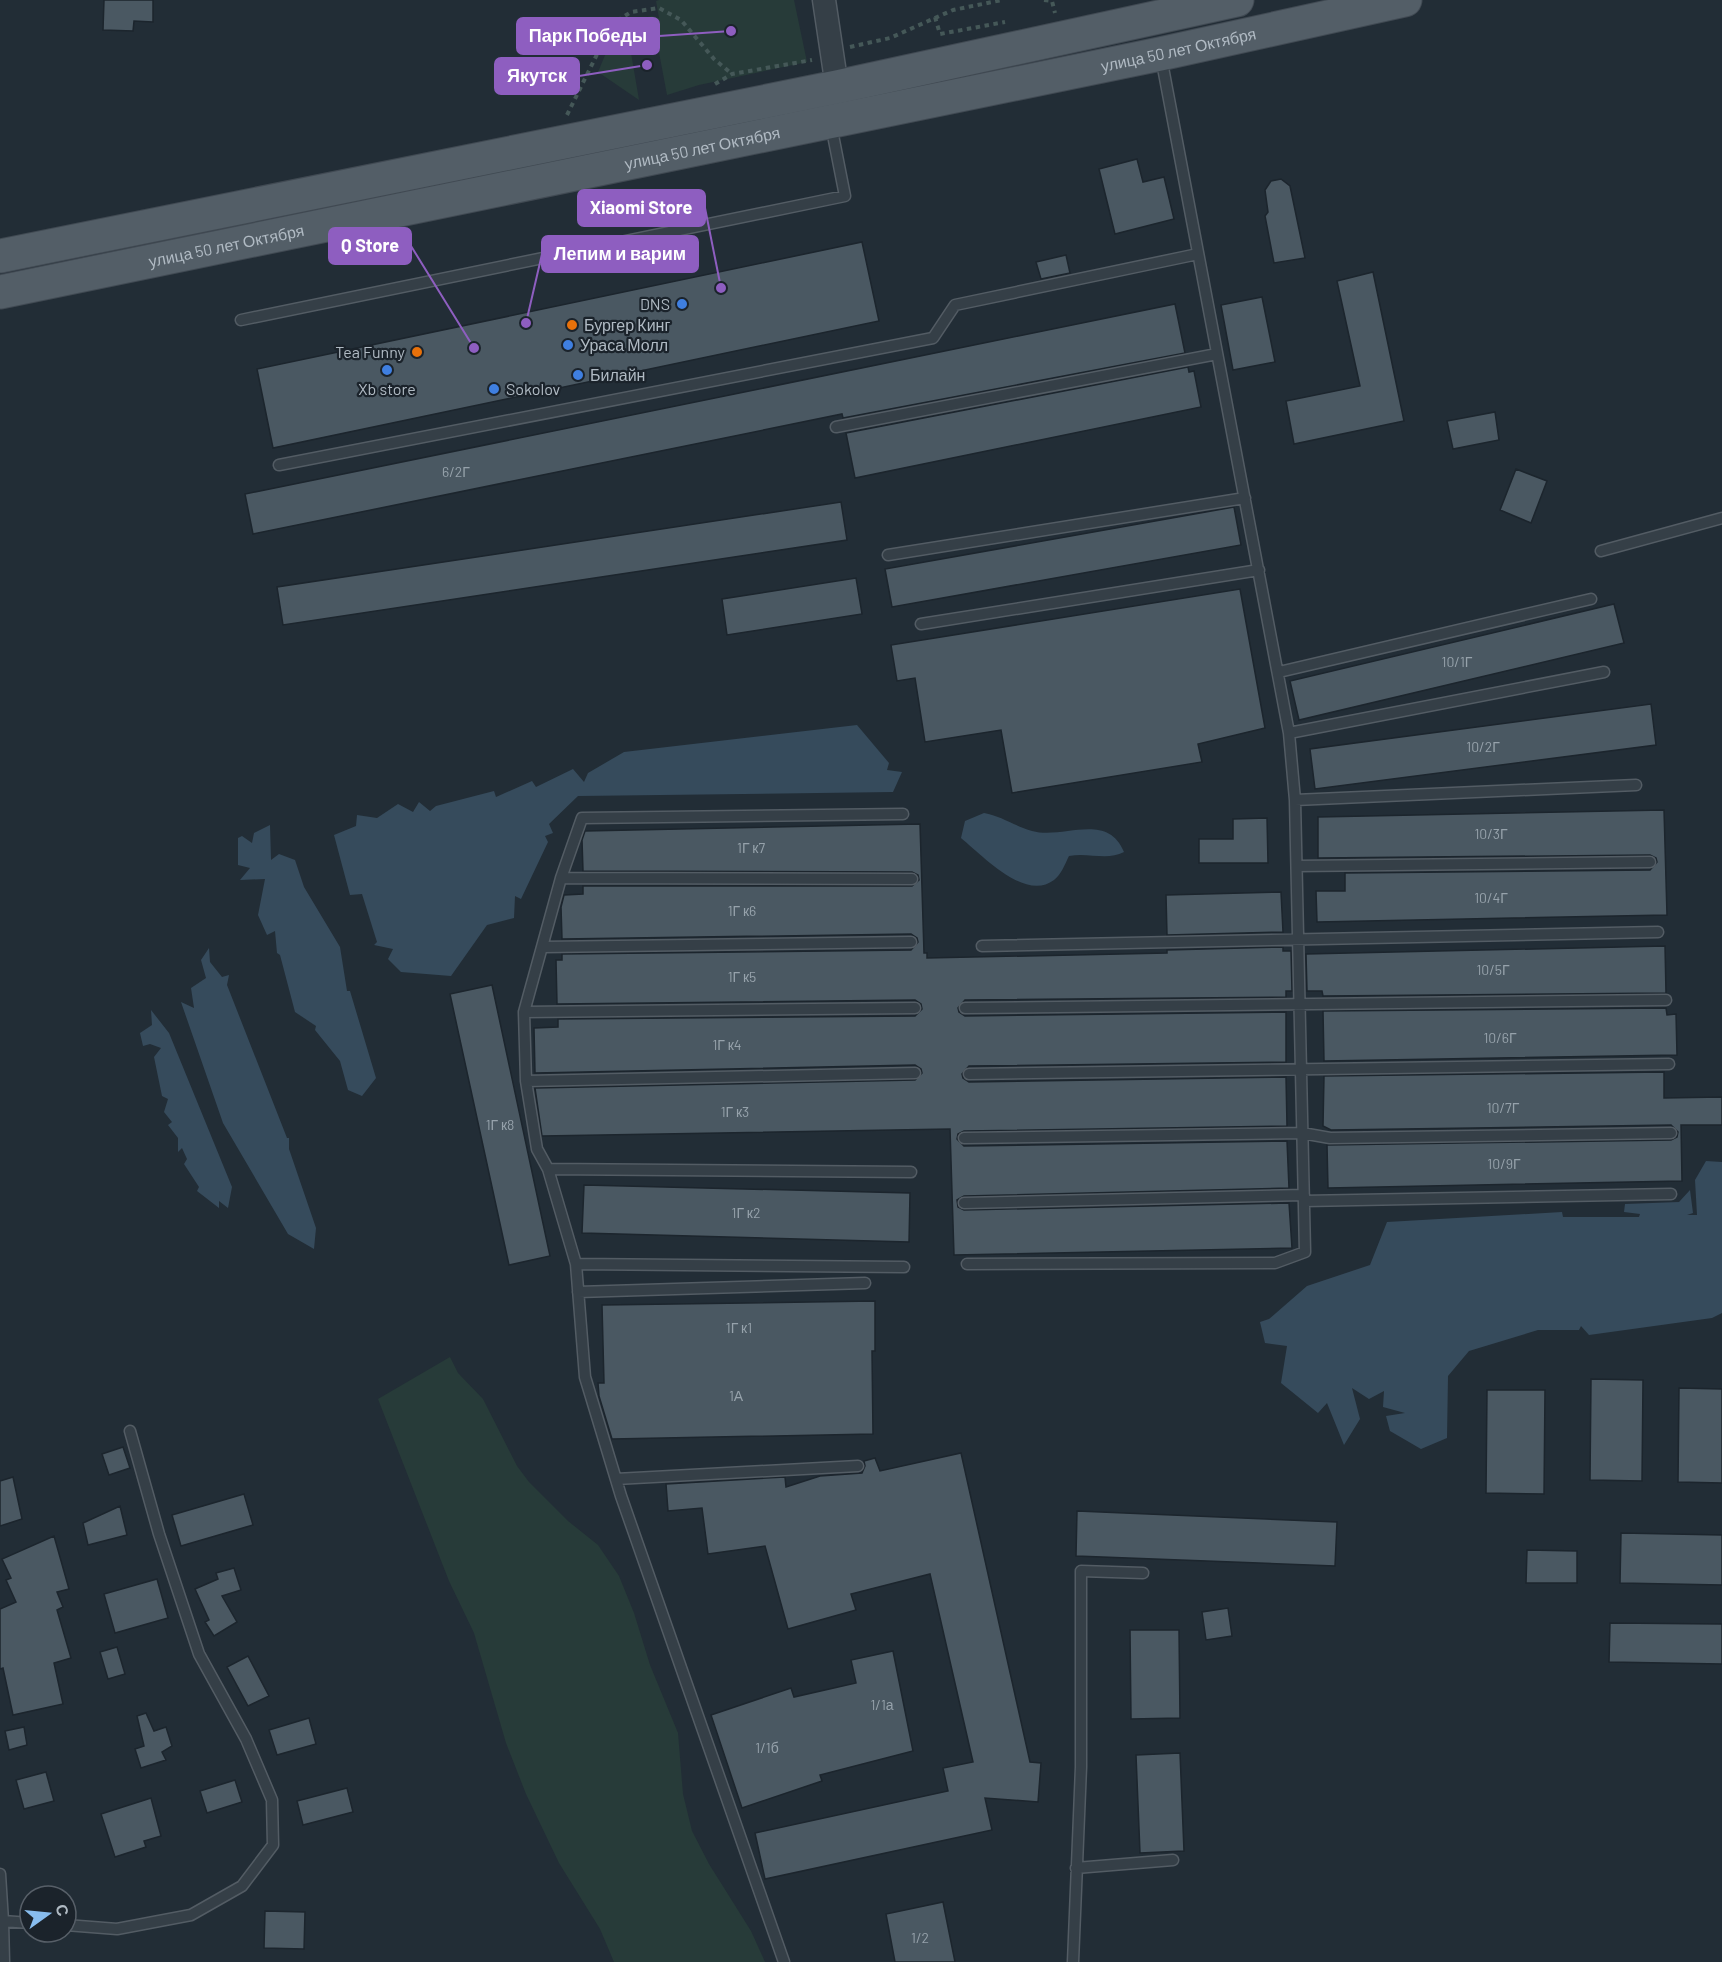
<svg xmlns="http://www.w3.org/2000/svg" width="1722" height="1962" viewBox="0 0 1722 1962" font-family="Barlow,sans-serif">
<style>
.green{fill:#273b39}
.water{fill:#364b5c}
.building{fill:#4a5862;stroke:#1c252d;stroke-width:1.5}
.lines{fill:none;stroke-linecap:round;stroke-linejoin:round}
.lane-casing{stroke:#535c64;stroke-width:13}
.street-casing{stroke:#535c64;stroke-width:25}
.primary-casing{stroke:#414a53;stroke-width:35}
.path{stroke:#455858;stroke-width:4;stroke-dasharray:4.5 4.5;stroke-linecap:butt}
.lane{stroke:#353f47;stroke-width:10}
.street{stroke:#353f47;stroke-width:22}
.primary{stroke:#535e67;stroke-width:33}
.shop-dot{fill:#3f7fe0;stroke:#1b232b;stroke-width:2}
.food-dot{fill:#e8710a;stroke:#1b232b;stroke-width:2}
.labels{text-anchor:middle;stroke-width:4.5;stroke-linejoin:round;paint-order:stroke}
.number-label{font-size:14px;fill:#96a2ab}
.street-label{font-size:16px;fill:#b0bac3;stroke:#1b232b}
.poi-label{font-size:16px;fill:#b0bac3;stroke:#1b232b;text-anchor:start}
.leader{fill:none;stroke:#8e5ec0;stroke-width:2}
.callout-dot{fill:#8e5ec0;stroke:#1b232b;stroke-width:2}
.callout{fill:#8e5ec0;stroke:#8e5ec0;stroke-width:2}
.callout-label{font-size:18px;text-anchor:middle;font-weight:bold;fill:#fff}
</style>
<rect width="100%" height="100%" fill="#222d36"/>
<path class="green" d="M659 0H794L807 62 699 85 667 95 655 31 628 35 639 100 598 72 618 24 652 16 659 18 656 1Z
M450 1357 458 1373 483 1399 517 1466 529 1482 568 1521 598 1545 619 1576 634 1613 650 1665 678 1733 683 1794 692 1831 709 1864 751 1931 765 1962H614L600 1929 559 1863 526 1794 506 1743 474 1633 449 1581 378 1399Z"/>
<path class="water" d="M857 725 889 763 887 770 902 772 893 792 578 796 549 824 553 833 545 836 548 842 521 899 515 896 514 918 487 925 451 976 401 972 388 959 393 949 374 945 377 942 362 894 350 895 334 835 356 826 357 815 377 818 398 804 413 812 419 802 430 811 436 806 494 791 496 797 532 781 536 787 573 769 584 782 588 773 624 752Z
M984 813C1001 816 1015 826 1032 831 1063 840 1107 811 1124 852 1107 861 1088 852 1069 856 1065 864 1061 875 1054 880 1025 902 982 855 961 838L965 821Z
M270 825 271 860 279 854 295 860 304 887 340 947 347 991H350L376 1078 362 1096 348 1090 340 1061 315 1030 316 1026 295 1012 280 955 277 953 275 931 267 935 258 915 265 879 240 880 250 868 238 865V838L242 836 252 843 254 833Z
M209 948 210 962 222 977 229 975 227 985 287 1138H289V1149L316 1228 314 1249 288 1234 223 1123 181 1002 194 1008 191 988 206 978 201 960Z
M151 1010 169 1033 232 1187 228 1208 219 1201V1208L197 1191 199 1187 184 1164 187 1159 182 1148 178 1152V1138L168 1125 172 1122 164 1112 168 1099 162 1096 154 1057 161 1048 150 1044 143 1046 140 1033 152 1025Z
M1706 1161 1722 1162V1313L1712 1318 1589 1335 1581 1326 1579 1330H1538L1469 1351 1448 1376 1447 1438 1421 1449 1390 1431 1386 1416 1405 1413 1383 1407 1384 1391 1369 1399 1352 1388 1360 1419 1344 1445 1327 1403 1318 1413 1281 1383 1287 1346 1265 1343 1260 1322 1269 1319 1307 1286 1370 1265 1387 1222 1562 1212 1563 1217H1639L1640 1214 1624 1212 1625 1204 1679 1202 1690 1190 1693 1213 1687 1215H1697L1695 1180Z"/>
<path class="building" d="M104 0H153V22L134 21 133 31 103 30Z
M1137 159 1143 182 1164 177 1174 219 1115 234 1099 169Z
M1281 179 1290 186 1305 258 1274 263 1265 216 1268 212 1265 190 1271 181Z
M862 242 879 321 273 448 257 369Z
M1066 255 1070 273 1041 279 1036 262Z
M1373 272 1404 421 1294 444 1286 401 1360 386 1337 281Z
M1262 297 1275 362 1233 370 1221 305Z
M1175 304 1185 353 843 418 842 414 253 534 245 494Z
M1188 367 1189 372 1194 371 1201 407 855 478 846 433Z
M1495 412 1499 440 1453 449 1447 421Z
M1516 469 1547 481 1531 523 1500 510Z
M841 502 847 540 283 625 277 587Z
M1234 507 1241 545 892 607 885 569Z
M856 578 862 614 727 635 722 599Z
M1240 589 1265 728 1198 744 1202 762 1012 793 1001 730 925 742 915 678 897 681 891 645Z
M1614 604 1624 643 1299 720 1290 681Z
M1651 704 1656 745 1315 789 1310 749Z
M1664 810 1667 915 1317 922 1316 891H1345V873L1650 870 1657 862 1656 858 1650 855 1318 858V817Z
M1267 818 1268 863H1199V839H1233V819Z
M920 824 924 953H927V958L1167 953V950L1283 947V951H1291L1292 991H1286V997L965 1000 958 1008 959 1012 965 1016 1286 1012V1062L969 1066 962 1074 963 1078 969 1082 1286 1077 1287 1126 964 1131 958 1134 957 1139 964 1146 1287 1141 1289 1188 964 1196 957 1200 958 1207 964 1210 1289 1203 1292 1248 954 1255 950 1129 542 1136 535 1088 915 1080 922 1073 921 1069 915 1065 535 1073 534 1028 558 1027V1019L915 1016 922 1009 921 1004 915 1000 557 1004 556 960H562V954L911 950 918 942 917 938 911 934 562 939 561 907 564 895 583 894V886H912L919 880 918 875 912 872 583 871 582 840 585 831Z
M1281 892 1283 932 1167 935 1166 895Z
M1665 946 1666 993 1323 996 1322 991H1307L1306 954Z
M492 985 550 1256 509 1265 450 994Z
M1666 1008 1667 1015 1676 1014 1677 1055 1324 1061 1323 1011Z
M1664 1072V1098L1722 1097V1125H1681L1682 1181 1328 1188 1327 1145 1671 1140 1677 1137 1678 1132 1671 1125 1331 1130 1323 1126 1324 1076Z
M584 1185 910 1193 909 1242 582 1233Z
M875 1301V1351H872L873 1434 612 1439 599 1396 598 1383H604L602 1305Z
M1591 1379 1643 1380 1642 1481 1590 1480Z
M1679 1388 1722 1389V1483L1678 1482Z
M1487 1390H1545L1544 1494 1486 1493Z
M123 1447 130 1468 109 1475 102 1454Z
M961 1453 1030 1762 1041 1763 1038 1802 985 1798 992 1830 765 1879 755 1833 948 1791 943 1768 973 1762 930 1574 851 1594 856 1610 788 1629 765 1546 708 1554 702 1508 668 1511 666 1484 785 1477 786 1487 820 1476 862 1473 865 1466 864 1461 875 1458 880 1471Z
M13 1477 22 1519 0 1526V1481Z
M244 1494 253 1525 181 1546 172 1515Z
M120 1506 127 1535 88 1545 83 1523Z
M1077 1511 1337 1522 1335 1566 1076 1556Z
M1621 1533 1722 1535V1585L1620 1583Z
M54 1536 69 1589 57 1592 63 1607 57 1610 71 1658 54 1663 63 1704 13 1715 3 1668 0 1669V1609L16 1602 6 1580 11 1578 2 1559Z
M1527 1550 1577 1551V1583H1526Z
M234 1568 241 1590 222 1596 237 1622 214 1636 205 1622 209 1620 195 1589 218 1579 216 1573Z
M157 1579 168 1618 115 1633 104 1594Z
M1228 1608 1232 1636 1206 1640 1202 1612Z
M1610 1623 1722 1624V1664L1609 1662Z
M1130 1630H1179L1180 1718 1131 1719Z
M117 1647 125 1674 108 1679 100 1652Z
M893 1651 913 1751 820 1775 822 1781 742 1808 711 1715 791 1688 794 1697 856 1683 851 1660Z
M248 1656 269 1696 248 1706 227 1667Z
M146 1713 154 1731 166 1727 172 1746 162 1752 166 1760 141 1768 135 1749 144 1746 137 1716Z
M309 1718 316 1744 277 1755 269 1730Z
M24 1727 27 1745 9 1750 5 1731Z
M1180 1753 1184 1851 1140 1853 1136 1755Z
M46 1772 54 1801 24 1809 16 1780Z
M235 1780 242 1802 207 1813 200 1791Z
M347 1788 353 1812 303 1825 297 1801Z
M151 1798 161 1836 144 1841 146 1847 115 1857 101 1814Z
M943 1902 955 1962H895L886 1914Z
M265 1911 305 1912 304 1949 264 1948Z"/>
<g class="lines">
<defs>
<path id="lane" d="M241 320 845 196 831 125
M836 427 1217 354
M279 465 933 338 955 305 1198 254
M1601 551 1722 518
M888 555 1245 498
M921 624 1259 570
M1279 672 1591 599
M1289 733 1604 672
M1295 800 1636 785
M1297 866 1650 862
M561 878 912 879
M982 946 1658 932
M544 947 911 942
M965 1008 1666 1000
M524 1012 915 1008
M969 1074 1669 1064
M526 1081 915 1073
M964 1138 1302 1133 1330 1138 1671 1133
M548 1169 537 1149 526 1081 524 1012 561 878 582 818 903 814
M1304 1201 1671 1194
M964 1203 1304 1195
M576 1264 904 1267
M967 1264 1275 1263 1305 1252 1295 800 1289 733 1161 57
M578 1292 865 1283
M616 1479 858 1466
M1076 1868 1173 1860
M0 1874 3 1921H0
M66 1925 117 1929 191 1915 242 1886 273 1845 272 1800 246 1739 199 1654 159 1534 130 1431
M4 1962 3 1921 30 1923
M784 1962 621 1496 585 1377 576 1264 548 1169 911 1172
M1073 1962 1081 1767V1571L1143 1573"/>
<path id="street" d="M824 0 837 87"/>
<g id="primary">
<path d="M0 256 837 87 1237 0"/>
<path id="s1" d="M0 292 1160 54 1405 0"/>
</g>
</defs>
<use href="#lane" class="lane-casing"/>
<use href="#street" class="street-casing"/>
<use href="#primary" class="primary-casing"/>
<path class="path" d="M1044 0 1052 1 1055 13
M935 17 940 34 1005 22
M850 47 890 38 953 10 1002 0
M715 84 732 74 812 60
M567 115 612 24 631 12 659 8 681 20 714 59 732 74"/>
<use href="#lane" class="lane"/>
<use href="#street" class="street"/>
<use href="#primary" class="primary"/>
</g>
<g class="shop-dot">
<circle cx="682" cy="304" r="6"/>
<circle cx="568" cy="345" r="6"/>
<circle cx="387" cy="370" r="6"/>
<circle cx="578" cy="375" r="6"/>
<circle cx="494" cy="389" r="6"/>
</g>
<g class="food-dot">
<circle cx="572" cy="325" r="6"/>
<circle cx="417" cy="352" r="6"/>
</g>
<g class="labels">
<g class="number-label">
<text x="456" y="477">6/2Г</text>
<text x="1457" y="667">10/1Г</text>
<text x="1483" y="752">10/2Г</text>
<text x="1491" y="839">10/3Г</text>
<text x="751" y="853">1Г к7</text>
<text x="1491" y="903">10/4Г</text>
<text x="742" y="916">1Г к6</text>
<text x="1493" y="975">10/5Г</text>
<text x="742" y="982">1Г к5</text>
<text x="1500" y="1043">10/6Г</text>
<text x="727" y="1050">1Г к4</text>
<text x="1503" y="1113">10/7Г</text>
<text x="735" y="1117">1Г к3</text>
<text x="500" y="1130">1Г к8</text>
<text x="1504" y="1169">10/9Г</text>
<text x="746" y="1218">1Г к2</text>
<text x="739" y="1333">1Г к1</text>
<text x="736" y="1401">1А</text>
<text x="882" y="1710">1/1а</text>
<text x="767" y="1753">1/1б</text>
<text x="920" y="1943">1/2</text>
</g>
<g class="street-label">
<text dy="6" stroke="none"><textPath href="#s1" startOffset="1203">улица 50 лет Октября</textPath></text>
<text dy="6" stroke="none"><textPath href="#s1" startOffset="717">улица 50 лет Октября</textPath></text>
<text dy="6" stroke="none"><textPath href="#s1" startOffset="231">улица 50 лет Октября</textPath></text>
</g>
<g class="poi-label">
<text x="670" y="310" text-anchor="end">DNS</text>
<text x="584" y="331">Бургер Кинг</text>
<text x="580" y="351">Ураса Молл</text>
<text x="405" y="358" text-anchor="end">Tea Funny</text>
<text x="590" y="381">Билайн</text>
<text x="387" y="395" text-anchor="middle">Xb store</text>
<text x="506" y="395">Sokolov</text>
</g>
</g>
<path class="leader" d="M731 31L659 36M647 65L579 76M721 288L705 208M474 348L411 246M526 323L542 254"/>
<g class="callout-dot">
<circle cx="731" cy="31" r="6"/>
<circle cx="647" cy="65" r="6"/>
<circle cx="721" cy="288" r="6"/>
<circle cx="474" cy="348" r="6"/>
<circle cx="526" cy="323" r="6"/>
</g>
<g class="callout">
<rect x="517" y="18" width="142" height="36" rx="6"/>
<rect x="495" y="58" width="84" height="36" rx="6"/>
<rect x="578" y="190" width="127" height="36" rx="6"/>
<rect x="329" y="228" width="82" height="36" rx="6"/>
<rect x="542" y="236" width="156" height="36" rx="6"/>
</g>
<g class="callout-label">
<text x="588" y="42">Парк Победы</text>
<text x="537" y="82">Якутск</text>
<text x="641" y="214">Xiaomi Store</text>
<text x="370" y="252">Q Store</text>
<text x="620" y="260">Лепим и варим</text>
</g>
<g transform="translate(48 1914) rotate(75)"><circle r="28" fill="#1b232b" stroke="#575f68" stroke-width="1.5"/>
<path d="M0-4.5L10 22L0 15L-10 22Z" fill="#88bdef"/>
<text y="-9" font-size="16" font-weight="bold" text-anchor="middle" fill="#b0bac3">С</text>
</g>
</svg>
